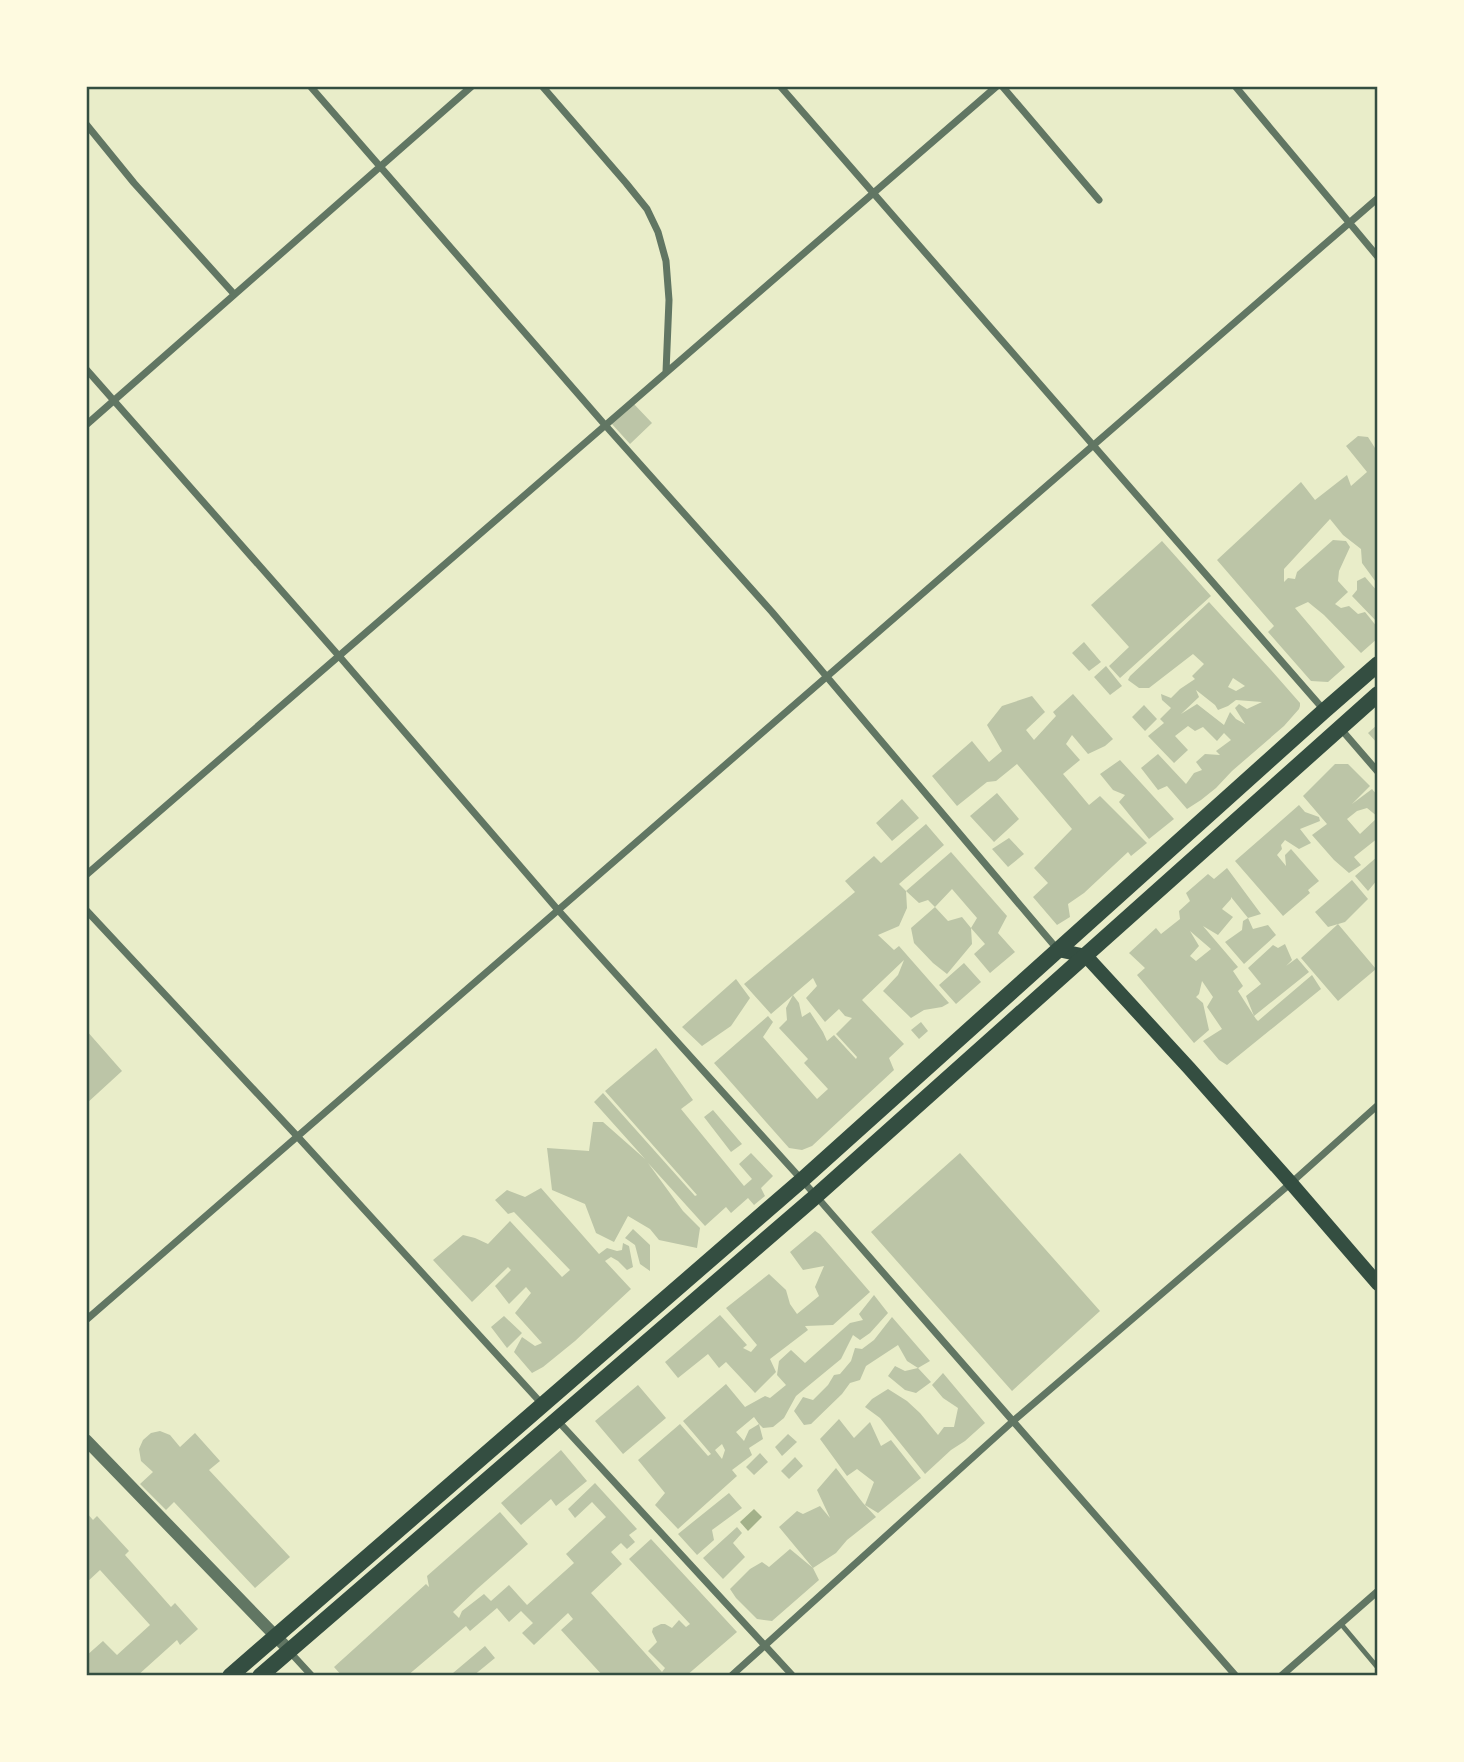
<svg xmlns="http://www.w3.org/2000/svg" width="1464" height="1762" viewBox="0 0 1464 1762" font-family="Karla,sans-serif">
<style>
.water{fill:#a3b18a}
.building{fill:#bcc5a7;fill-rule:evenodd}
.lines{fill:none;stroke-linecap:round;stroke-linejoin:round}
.service{stroke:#617663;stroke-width:5}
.minor{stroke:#617663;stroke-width:7}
.tertiary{stroke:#617663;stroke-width:12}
.secondary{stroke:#344e41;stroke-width:14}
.primary{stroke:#344e41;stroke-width:16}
.neatline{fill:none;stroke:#344e41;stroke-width:2.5}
</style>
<rect width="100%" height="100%" fill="#e9edc9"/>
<path class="water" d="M754 1509 762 1517 748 1531 740 1522Z"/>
<path class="building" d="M633 403 652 423 630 444 611 423Z
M1358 436 1368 437 1375 448 1378 446V585L1362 563 1361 549 1343 535 1330 519 1284 569V582L1288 578 1295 579 1297 572 1333 540 1346 541 1350 547 1339 571 1338 581 1348 592 1335 604 1341 608 1349 606 1358 614 1365 612 1378 628V638L1361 653 1324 615 1308 602 1295 608 1345 667 1328 682 1311 681 1268 632 1274 626 1217 560 1301 482 1315 500 1347 475 1351 486 1367 472 1346 446Z
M1162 541 1211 596 1120 678 1109 666 1129 647 1091 605Z
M1365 577 1378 592V623L1352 596 1357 590V581Z
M1209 602 1271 670 1300 703V706L1299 709 1284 726 1232 771 1216 788 1201 800 1187 809 1167 786 1158 790 1141 768 1158 754 1186 784 1194 773 1202 770 1196 762 1205 754 1220 755 1216 751 1231 740 1224 733 1217 741 1203 727 1195 731 1188 726 1175 736 1188 750 1174 763 1148 736 1164 723 1160 719 1171 708 1162 700 1161 694 1171 698 1180 689 1195 679 1192 676 1204 664 1193 654 1149 688H1139L1128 680 1130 676ZM1233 678 1245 686 1236 691 1228 687ZM1196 690 1215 705 1218 710 1228 706 1236 700 1262 702 1247 709 1239 704 1235 708 1245 724 1236 719 1230 712 1224 725 1197 704 1181 714 1199 697Z
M1084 642 1101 662 1089 671 1072 653Z
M1106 666 1122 686 1110 695 1094 677Z
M1073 694 1113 739 1105 746 1088 754 1072 735 1066 744 1080 760 1063 774 1089 805 1100 796 1147 843 1131 856 1128 852 1084 893 1068 904 1070 917 1057 925 1033 897 1048 883 1034 868 1072 829 1017 764 996 781 987 782 957 806 932 776 972 741 989 762 1002 751 987 725 1002 706 1032 696 1045 712 1026 730 1034 740 1056 716 1053 712Z
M1144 705 1157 719 1145 731 1132 717Z
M1378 724V744L1368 733Z
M1120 760 1174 819 1149 839 1119 802 1125 795 1113 790 1100 774Z
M1335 764H1348L1370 786 1352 804 1372 789 1378 796V838L1354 857 1361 865 1349 873 1334 860 1312 835 1327 824 1303 796ZM1367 808 1378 817 1360 834 1347 819 1357 811Z
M997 793 1019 819 994 842 970 816Z
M902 799 919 818 892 841 876 823Z
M1299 805 1305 812 1319 817 1320 821 1300 829 1311 843 1299 849 1285 840 1281 845 1282 849 1277 855 1286 866 1285 855 1291 849 1319 881 1308 890 1310 893 1283 916 1235 861Z
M926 824 944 845 899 884 906 891 907 908 899 926 878 935 894 950 899 946 949 1003 942 1007 924 1010 911 1018 883 991 898 975 904 960 862 1000 904 1044 889 1058 894 1070 812 1146 802 1150 789 1148 714 1063 768 1016 773 1022 763 1037 817 1099 828 1089 804 1063 808 1059 779 1028 787 1020 786 1008 793 995 799 1003 802 1017 810 1012 823 1032 827 1041 834 1035 856 1059 857 1057 836 1034 852 1018 845 1016 839 1009 825 1022 806 998 817 986 813 978 771 1014 744 984 855 892 845 881 874 856 881 863Z
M1009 838 1024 854 1008 867 992 849Z
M951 852 1007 916 998 933 1015 952 990 973 974 954 985 944 971 928 972 944 947 974 933 963 914 943 911 928 935 907 948 921 962 917 971 928 977 918 952 889 935 907 928 900 919 903 906 891Z
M1378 856V879L1368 891 1355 876Z
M1227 868 1261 914 1248 918 1253 929 1268 925 1276 935 1244 964 1225 942 1242 930 1243 921 1248 918 1231 897V899L1222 909 1233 917 1218 935 1203 926 1238 967 1233 971 1243 986 1238 991 1254 1016 1246 996 1261 984 1248 968 1273 945 1278 948 1285 944 1292 960 1286 966 1297 958 1309 972 1254 1016 1256 1019 1258 1021 1312 975 1321 989 1227 1065 1219 1060 1203 1041 1222 1029 1207 1007 1213 997 1202 981 1199 994 1196 997 1203 1003 1209 1030 1194 1043 1137 975 1145 968 1129 953 1156 928 1161 934 1180 919 1179 911 1190 901 1186 893 1208 874 1214 879ZM1190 931 1211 949 1196 961 1190 956 1199 946Z
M1352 880 1368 899 1345 922 1328 927 1315 912Z
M1338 924 1376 969 1338 1001 1301 958Z
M964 963 981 982 956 1004 939 985Z
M736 979 750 998 731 1026 702 1046 682 1027Z
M921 1022 928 1031 919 1039 911 1030Z
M86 1030 122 1071 86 1104Z
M656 1048 693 1100 681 1109 744 1186 752 1179 739 1164 751 1153 773 1176 761 1188 765 1196 754 1205 748 1198 731 1213 726 1207 705 1226 648 1163 683 1211 700 1228 697 1248 659 1240 650 1229 628 1216 614 1242 596 1233 585 1204 552 1190 547 1148 589 1151 593 1122H603L645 1159 594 1102 603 1093 695 1196 697 1195 605 1091Z
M713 1110 742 1144 731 1152 704 1117Z
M960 1153 1100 1311 1012 1391 871 1232Z
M541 1188 599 1254 607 1248 617 1251 622 1250 623 1243 629 1246 633 1267 627 1270 618 1261 611 1257 605 1261 631 1289 575 1341 543 1367 532 1373 514 1352 522 1337 535 1346 542 1343 515 1313 531 1293 526 1287 509 1304 495 1286 511 1270 508 1267 472 1302 433 1260 463 1235 475 1238 488 1244 510 1221 562 1277 570 1270 514 1212 508 1214 495 1200 507 1190 525 1197Z
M633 1229 650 1245V1271L640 1264 635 1245 625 1238Z
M815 1231 820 1234 870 1292 833 1325 805 1326 808 1330 770 1359 776 1372 755 1393 726 1362 719 1368 708 1354 678 1378 665 1362 720 1315 747 1345 743 1348 751 1352 757 1345 726 1308 769 1274 786 1290 790 1304 797 1314 819 1296 815 1287 824 1266 803 1270 790 1252Z
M874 1295 888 1313 870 1333 860 1340 853 1335 841 1359 796 1396 784 1418 773 1427 763 1428 759 1424 763 1439 749 1448 752 1455 732 1470 737 1476 678 1529 655 1505 665 1493 638 1460 680 1424 708 1456 711 1454 683 1421 726 1384 745 1407 765 1396 770 1398 786 1385 777 1375 779 1361 791 1350 805 1363 850 1323 863 1320 859 1314ZM754 1417 759 1424 749 1430 744 1441 736 1432ZM722 1444 725 1450 722 1459 715 1450Z
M504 1316 522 1333 507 1348 491 1327Z
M892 1317 930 1361 918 1368 931 1382 916 1393 905 1390 888 1376 895 1366 905 1371 918 1368 907 1361 898 1345 866 1366 860 1380 850 1383 842 1394 811 1424 804 1425 794 1411 803 1397 813 1400 828 1385 834 1375 840 1374 851 1361 855 1348 862 1349 874 1340Z
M943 1373 985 1423 965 1441 951 1450 925 1474 880 1418 865 1407 872 1399 888 1389 907 1401 920 1413 938 1435 944 1427H954L958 1408 943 1398 932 1385Z
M638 1385 666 1418 623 1454 595 1421Z
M839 1419 854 1438 870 1422 881 1446 891 1440 921 1478 878 1513 865 1505 874 1482 857 1469 847 1476 820 1439Z
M160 1431 170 1435 180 1447 195 1433 220 1461 209 1470 290 1557 255 1588 174 1502 166 1510 140 1484 153 1472 141 1461 139 1449 143 1440 151 1433Z
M788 1434 797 1442 782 1456 775 1447Z
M561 1450 587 1481 556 1506 551 1499 521 1525 501 1503Z
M760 1453 768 1462 754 1475 746 1467Z
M795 1457 803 1466 789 1479 781 1471Z
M836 1468 863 1503 876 1517 847 1540 836 1553 813 1568 819 1580 772 1621 757 1619 736 1598 730 1589 750 1569 762 1562 769 1567 790 1549 813 1568 779 1527 797 1511 803 1514 820 1506 830 1518 817 1490Z
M595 1483 637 1529 629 1535 635 1542 627 1549 621 1543 611 1552 622 1564 591 1593 662 1672 665 1668 648 1651 657 1642 652 1632 653 1628 661 1624H665L672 1628 679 1620 686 1627 690 1624 629 1559 651 1539 737 1632 686 1676H603L561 1630 573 1619 568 1613 534 1645 522 1633 533 1623 521 1611 509 1622 497 1608 470 1631 466 1626 407 1676H342L334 1667 426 1584 429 1587 427 1576 500 1512 528 1544 477 1589 453 1612 459 1618 462 1611 484 1594 491 1601 509 1585 527 1605 574 1563 566 1554 606 1517 592 1502 575 1518 568 1509Z
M729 1493 742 1508 712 1530 714 1540 697 1555 678 1534Z
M86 1512 93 1520 97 1516 129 1551 125 1555 171 1607 175 1603 198 1629 180 1645 177 1640 137 1676H86V1656L103 1641 117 1655 150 1625 100 1570 86 1583Z
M737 1527 742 1533 733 1543 745 1557 723 1579 703 1558Z
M485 1646 495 1658 473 1676H453V1673Z"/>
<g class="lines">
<path class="service" d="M1341 1624 1378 1668"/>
<path class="minor" d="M310 86 605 425 772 612 1058 950
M542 86 626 183 647 209 658 232 666 261 669 300 666 372
M780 86 1324 710
M1002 86 1099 200
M1235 86 1378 257
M86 124 134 183 234 294
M86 369 339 656 558 910 802 1180 1236 1676
M86 425 472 86
M1340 728 1378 772
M86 875 997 86
M86 910 297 1136 542 1404
M86 1320 1378 198
M557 1420 793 1676
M289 1651 312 1676
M731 1676 1012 1422 1291 1183 1378 1105
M1281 1676 1378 1591"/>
<path class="tertiary" d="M86 1440 289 1650"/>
<path class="secondary" d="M1058 950 1086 956 1189 1068 1291 1183 1378 1284"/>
<path class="primary" d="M230 1676 802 1180 1324 711 1378 664
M260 1676 816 1196 1378 694"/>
</g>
<rect width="1464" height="1762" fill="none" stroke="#fefae0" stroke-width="175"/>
<rect x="88" y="88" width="1288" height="1586" class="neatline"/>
</svg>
